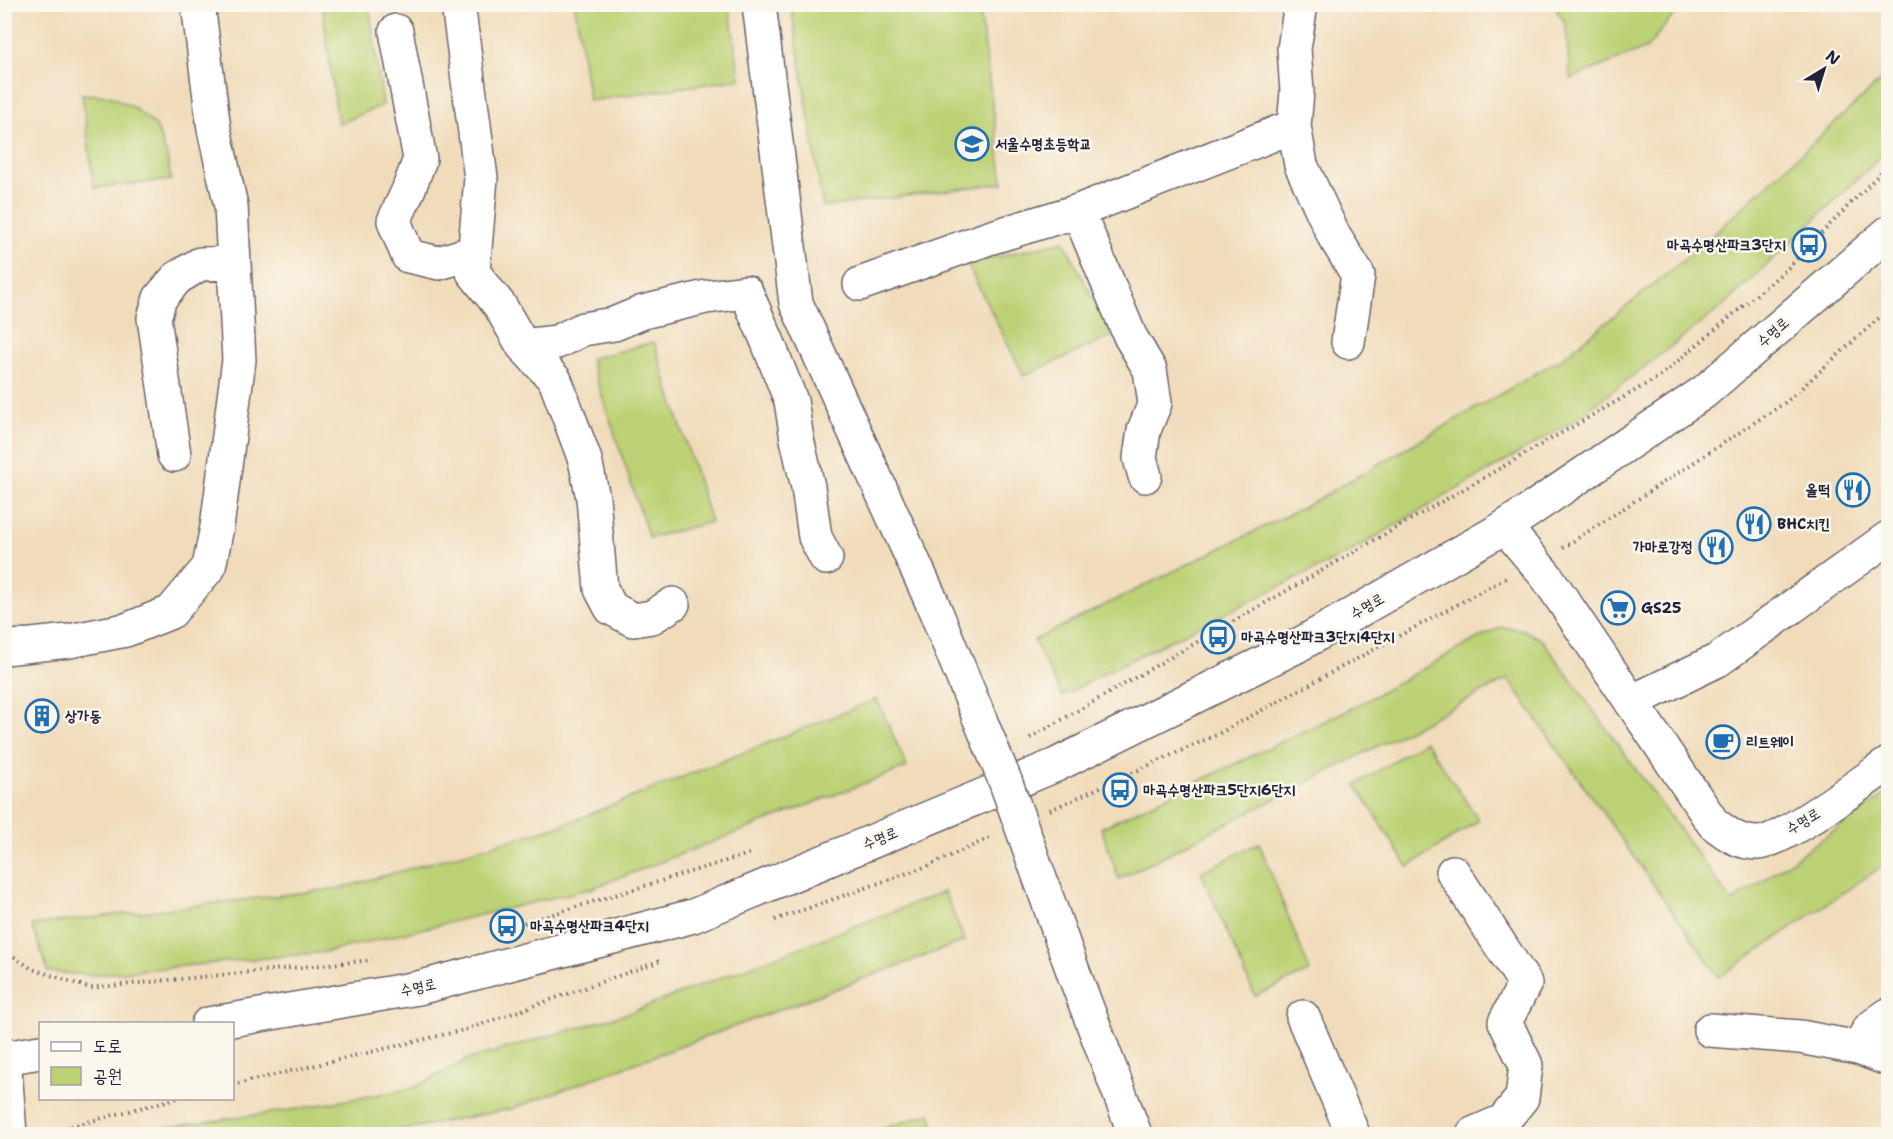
<svg xmlns="http://www.w3.org/2000/svg" width="1893" height="1139" viewBox="0 0 1893 1139" font-family="'Shantell Sans','Poor Story',sans-serif">
<style>
.green{fill:#bcd174;stroke:#6f7a58;stroke-width:1.5}
.lines{fill:none;stroke-linecap:round;stroke-linejoin:round}
.minor-casing{stroke:#6a6368;stroke-width:36}
.major-casing{stroke:#6a6368;stroke-width:36}
.path{stroke:#6a6368;stroke-width:4;stroke-dasharray:1.5 4.5;stroke-linecap:butt}
.minor{stroke:#fff;stroke-width:33}
.major{stroke:#fff;stroke-width:33}
.minor-bridge-casing{stroke:#6a6368;stroke-width:36;stroke-linecap:butt}
.minor-bridge{stroke:#fff;stroke-width:33}
.labels{text-anchor:middle;stroke-width:5;stroke-linejoin:round;paint-order:stroke}
.poi-label{font-size:15px;font-weight:bold;fill:#22223b;stroke:#fbf7ec;text-anchor:start}
.street-label{font-size:15px;fill:#22223b;stroke:#fbf7ec}
</style>
<rect width="100%" height="100%" fill="#fbf7ec"/>
<filter id="ink" filterUnits="userSpaceOnUse"><feTurbulence type="fractalNoise" baseFrequency=".0167" numOctaves="2"/><feDisplacementMap in="SourceGraphic" scale="12" xChannelSelector="R" yChannelSelector="G"/><feConvolveMatrix kernelMatrix="1 2 1 2 8 2 1 2 1" color-interpolation-filters="sRGB"/></filter>
<filter id="wash" filterUnits="userSpaceOnUse"><feTurbulence type="fractalNoise" baseFrequency=".008" numOctaves="4" result="noise"/><feDisplacementMap in="SourceGraphic" scale="24" xChannelSelector="R" yChannelSelector="G"/><feGaussianBlur stdDeviation="1.35" result="paint"/><feColorMatrix in="noise" values="0 0 0 0 0 0 0 0 0 0 0 0 0 0 0 0 0 1.4 0 .05"/><feComposite in="paint" operator="in"/></filter>
<g filter="url(#wash)">
<rect width="100%" height="100%" fill="#f0dcbb"/>
<path class="green" d="M322 5H369L383 105 338 124Z
M575 5H729L740 79 589 101Z
M791 5H979L1003 183 823 207Z
M1554 5H1665L1676 12 1647 48 1570 79 1566 25Z
M1888 74V150L1722 307 1574 421 1346 554 1114 668 1062 696 1034 640 1308 505 1561 359 1695 251Z
M82 94 110 96 134 108 156 126 167 156 171 180 94 188Z
M1064 241 1112 336 1024 376 967 264Z
M654 342 711 522 649 538 590 359Z
M1502 627 1524 630 1543 641 1732 902 1888 793V862L1719 977 1508 679 1119 879 1101 828 1360 704 1478 638Z
M877 699 907 767 593 888 326 952 92 975 48 972 32 925 341 888 563 825Z
M1425 741 1479 820 1408 867 1356 785Z
M1259 843 1310 971 1255 996 1201 872Z
M944 892 965 941 511 1109 380 1134H117L291 1110 414 1088 466 1060 629 1013Z
M930 1113 936 1134H883L882 1129Z"/>
</g>
<g filter="url(#ink)">
<g class="lines">
<defs>
<path id="minor" d="M458 4 481 178 473 272 500 306 523 346 555 380 585 460 593 498 601 589 611 608 633 620 652 617 673 604
M759 4 796 303 931 600
M1301 4 1294 49 1297 92 1294 126 1301 165 1334 236 1358 275 1348 342
M396 31 420 159 408 191 394 221 408 256 439 263 474 252
M1078 211 1130 336 1150 370 1155 403 1144 430 1140 458 1145 476
M860 284 989 238 1078 211 1294 126
M523 346 557 342 583 329 614 324 643 312 706 297 746 292 767 340 791 401 797 439 808 487 815 537 826 558
M174 455 154 318 160 298 177 278 200 264 233 263
M1505 527 1547 577 1713 823C1727 834 1739 843 1758 843 1782 842 1865 780 1888 764
M4 648 69 641 126 630 171 612 209 567 217 527 239 360 231 206 214 129 198 4
M1631 702 1718 660 1888 538
M1453 872 1525 983 1505 1022 1526 1065 1522 1098 1503 1121 1473 1134
M1074 974 1135 1134
M1888 1015 1870 1028 1858 1048 1888 1059
M1303 1017 1353 1134
M1710 1030 1800 1037 1858 1048
M4 1056 10 1134"/>
<path id="major" d="M208 1024 418 988 693 916 1056 765 1297 646 1505 527 1704 392 1888 233
M4 1058 40 1052"/>
</defs>
<use href="#minor" class="minor-casing"/>
<use href="#major" class="major-casing"/>
<path class="path" d="M1563 548 1786 402 1888 310
M1030 738 1659 377 1788 268 1888 165
M1050 810 1218 734 1506 578
M775 920 930 865 992 837
M501 930 752 853
M4 950 32 969 90 988 372 960
M232 1085 468 1029 660 961
M42 1134 178 1098"/>
<use href="#minor" class="minor"/>
<use href="#major" class="major"/>
<defs>
<path id="minor-bridge" d="M931 600 1006 783 1074 974"/>
</defs>
<use href="#minor-bridge" class="minor-bridge-casing"/>
<use href="#minor-bridge" class="minor-bridge"/>
</g>
</g>
<defs>
<symbol id="school-ring" viewBox="-11 -11 22 22"><circle r="9.5" fill="#fbf7ec" stroke="#1f6fb2" stroke-width="1.5"/><path d="M0-5L7-2L0 1L-7-2ZM-4 1L0 2.5L4 1V4Q0 6-4 4Z" fill="#1f6fb2"/></symbol>
<symbol id="bus-ring" viewBox="-11 -11 22 22"><circle r="9.5" fill="#fbf7ec" stroke="#1f6fb2" stroke-width="1.5"/><path d="M-5-6H5V4H4V6H2V4H-2V6H-4V4H-5ZM-3.5-4V0h7V-4ZM-3.5 1.2v1.5H-2V1.2ZM2 1.2v1.5H3.5V1.2Z" fill="#1f6fb2"/></symbol>
<symbol id="restaurant-ring" viewBox="-11 -11 22 22"><circle r="9.5" fill="#fbf7ec" stroke="#1f6fb2" stroke-width="1.5"/><path d="M-5-6h1v4h1v-4h1v4h1v-4h1v5L-1.5 .5V6h-2V.5L-5-1ZM5-6V6H3V1.5H1.5Q1.5-4 5-6Z" fill="#1f6fb2"/></symbol>
<symbol id="supermarket-ring" viewBox="-11 -11 22 22"><circle r="9.5" fill="#fbf7ec" stroke="#1f6fb2" stroke-width="1.5"/><path d="M-6-5.5h2.5l.6 2H6L4.5 2H-2.5L-4.4-4H-6ZM-1.5 3.2a1.3 1.3 0 1 0 .1 0ZM3 3.2a1.3 1.3 0 1 0 .1 0Z" fill="#1f6fb2"/></symbol>
<symbol id="building-ring" viewBox="-11 -11 22 22"><circle r="9.5" fill="#fbf7ec" stroke="#1f6fb2" stroke-width="1.5"/><path d="M-4-6H4V6H1V3H-1V6H-4ZM-2.5-4.3h1.7v1.8h-1.7ZM.8-4.3h1.7v1.8H.8ZM-2.5-1h1.7V.8h-1.7ZM.8-1h1.7V.8H.8Z" fill="#1f6fb2"/></symbol>
<symbol id="cafe-ring" viewBox="-11 -11 22 22"><circle r="9.5" fill="#fbf7ec" stroke="#1f6fb2" stroke-width="1.5"/><path d="M-5.5-4.5H6V0H3Q3 3.5 0 3.5H-2.5Q-5.5 3.5-5.5 0ZM3-3.2v2h1.7v-2ZM-6 4.5H4V6H-6Z" fill="#1f6fb2"/></symbol>
</defs>
<g fill-rule="evenodd">
<use href="#school-ring" x="953" y="125" width="38" height="38"/>
<use href="#bus-ring" x="1790" y="226" width="38" height="38"/>
<use href="#restaurant-ring" x="1834" y="471" width="38" height="38"/>
<use href="#restaurant-ring" x="1735" y="505" width="38" height="38"/>
<use href="#restaurant-ring" x="1697" y="528" width="38" height="38"/>
<use href="#supermarket-ring" x="1599" y="589" width="38" height="38"/>
<use href="#bus-ring" x="1199" y="618" width="38" height="38"/>
<use href="#building-ring" x="23" y="697" width="38" height="38"/>
<use href="#cafe-ring" x="1704" y="723" width="38" height="38"/>
<use href="#bus-ring" x="1101" y="771" width="38" height="38"/>
<use href="#bus-ring" x="488" y="907" width="38" height="38"/>
</g>
<g class="labels">
<g class="poi-label">
<text x="995" y="149">서울수명초등학교</text>
<text x="1786" y="250" text-anchor="end">마곡수명산파크3단지</text>
<text x="1830" y="495" text-anchor="end">올떡</text>
<text x="1777" y="529">BHC치킨</text>
<text x="1693" y="552" text-anchor="end">가마로강정</text>
<text x="1641" y="613">GS25</text>
<text x="1241" y="642">마곡수명산파크3단지4단지</text>
<text x="65" y="721">상가동</text>
<text x="1746" y="747">리트웨이</text>
<text x="1143" y="795">마곡수명산파크5단지6단지</text>
<text x="530" y="931">마곡수명산파크4단지</text>
</g>
<g class="street-label">
<text transform="translate(1773 332) rotate(-41)" y="5">수명로</text>
<text transform="translate(1367 606) rotate(-30)" y="5">수명로</text>
<text transform="translate(1803 821) rotate(-31)" y="5">수명로</text>
<text transform="translate(880 838) rotate(-22)" y="5">수명로</text>
<text transform="translate(418 987) rotate(-12)" y="5">수명로</text>
</g>
</g>
<rect width="1893" height="1139" fill="none" stroke="#fbf7ec" stroke-width="24"/>
<rect x="39" y="1022" width="195" height="78" fill="#fbf7ec" stroke="#a4a2a5" stroke-width="1.5"/>
<rect x="51" y="1042" width="30" height="9" fill="#ffffff" stroke="#a4a2a5" stroke-width="1.5"/>
<text x="93" y="1052" font-size="18" fill="#22223b">도로</text>
<rect x="51" y="1067" width="30" height="18" fill="#bcd174" stroke="#a4a2a5" stroke-width="1.5"/>
<text x="93" y="1082" font-size="18" fill="#22223b">공원</text>
<g transform="translate(1824 69) rotate(38)" stroke="#fbf7ec" stroke-width="4.5" paint-order="stroke">
<path d="M0-4.5L10 22L0 15L-10 22Z" fill="#22223b"/>
<text y="-9" font-size="16" font-weight="bold" text-anchor="middle" fill="#22223b">N</text>
</g>
</svg>
